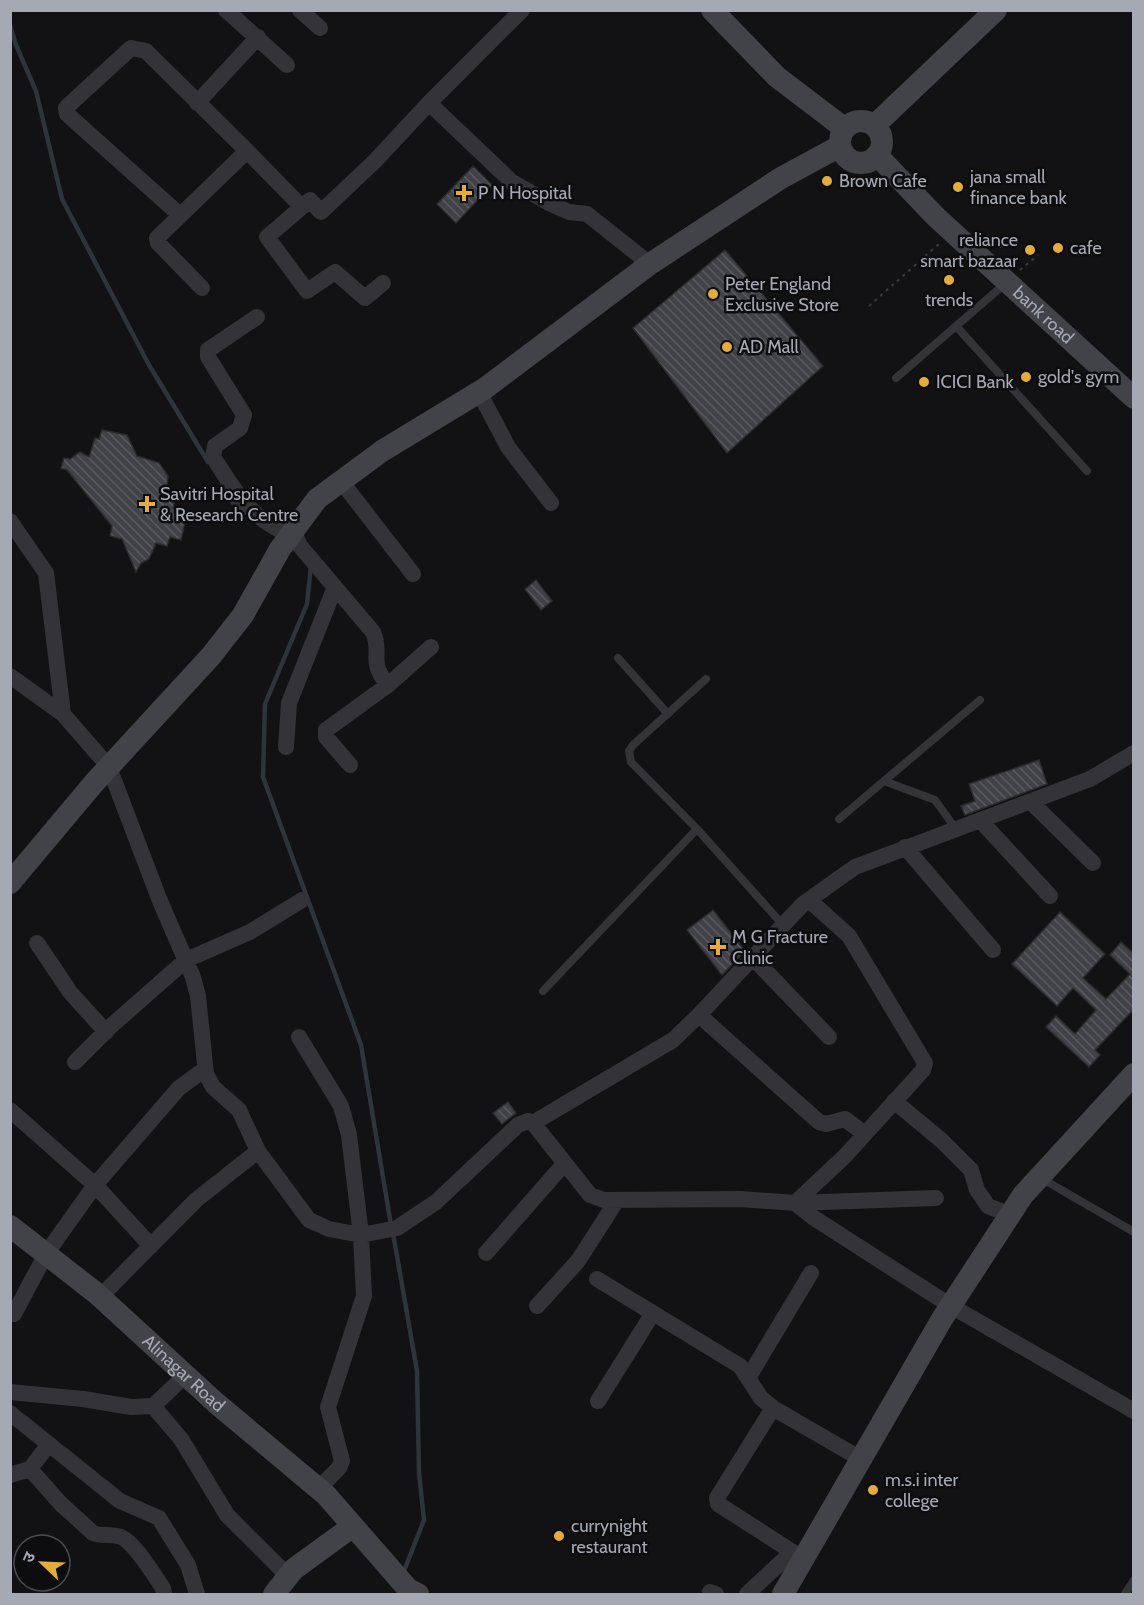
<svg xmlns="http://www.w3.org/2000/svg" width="1144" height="1605" viewBox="0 0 1144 1605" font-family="Cabin,'Noto Sans Devanagari',sans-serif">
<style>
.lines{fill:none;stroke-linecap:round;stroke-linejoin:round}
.stream{stroke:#2d353b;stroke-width:4.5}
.building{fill:url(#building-back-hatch);stroke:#2c2c2f;stroke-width:1.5}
.path{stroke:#3a3b3f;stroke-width:2;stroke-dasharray:3 4.5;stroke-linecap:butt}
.lane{stroke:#343438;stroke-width:8}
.street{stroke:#343438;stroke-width:16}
.secondary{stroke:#424348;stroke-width:22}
.poi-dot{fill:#e3ac3b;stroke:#0d0d0f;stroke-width:2}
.labels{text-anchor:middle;stroke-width:5;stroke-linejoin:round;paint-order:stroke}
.poi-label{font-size:18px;fill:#a5a9b3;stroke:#0d0d0f;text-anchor:start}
.street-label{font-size:18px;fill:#a5a9b3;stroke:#0d0d0f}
</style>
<defs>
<pattern id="building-back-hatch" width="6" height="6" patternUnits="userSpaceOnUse" patternTransform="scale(1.5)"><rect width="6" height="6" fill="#414247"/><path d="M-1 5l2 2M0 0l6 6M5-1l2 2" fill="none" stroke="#595a5f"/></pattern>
</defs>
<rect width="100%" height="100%" fill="#121214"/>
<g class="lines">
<path class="stream" d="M10 25 16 45 36 91 62 199 149 365 208 462
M222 485 233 503 240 508
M311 566 307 604 265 704 263 777 361 1045 391 1225
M393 1233 417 1371 419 1473 424 1520 404 1571"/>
</g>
<path class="building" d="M473 166 492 185 456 223 437 204Z
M725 250 823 366 727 453 633 328Z
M102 430 127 435 137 456 159 463 168 476 166 496 175 500 173 508 187 513 181 540 170 537 167 546 156 543 149 559 141 563 136 572 122 539 110 536 112 526 67 470 61 468 64 458 70 459 80 452 89 457 95 438 99 439Z
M536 580 552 601 541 610 525 589Z
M1039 760 1047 784 965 815 961 806 975 801 969 784Z
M713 910 745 951 722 975 687 930Z
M1060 912 1105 954 1083 978 1106 999 1130 974 1110 955 1121 942 1134 954V1009L1095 1050 1100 1055 1089 1067 1046 1027 1056 1016 1075 1034 1096 1010 1073 988 1057 1006 1012 964Z
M508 1102 516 1113 502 1124 493 1113Z"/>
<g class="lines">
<path class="path" d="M1020 270 1038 255
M869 306 939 244"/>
<path class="lane" d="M956 326 1087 471
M896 378 1007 282
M618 658 668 714
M706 679 633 745 629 751 631 762 697 829 783 925
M884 781 935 800 956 829
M839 819 980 700
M543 991 697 829
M1039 1177 1134 1232
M1125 1594 1134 1580"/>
<path class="street" d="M226 10 287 65
M300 10 320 28
M197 103 258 37
M429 103 522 10
M180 215 67 114 66 108 70 104 131 48 146 51 247 151
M383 283 365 298 335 272 307 291 267 237 310 200 321 212 375 161 429 103 512 182 549 203 569 212 587 214 650 264
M202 288 158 243 157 238 247 151 302 207
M257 317 208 350V357L244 415 240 428 215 446 213 457C233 488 248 515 282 531L296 527
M479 392 508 447 551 503
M341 481 413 574
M10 521 46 573 63 714
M293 531 300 546 373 632C383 655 367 660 388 685
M10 676 63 714 109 767 160 901 193 977 198 996 206 1074 213 1087 239 1110 258 1151 309 1220 329 1229 361 1235 397 1228 436 1202 518 1125 528 1121 533 1123 590 1195 604 1200 741 1199 795 1203 814 1218 951 1306 1134 1411
M286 747 289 703 335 587
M350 765 326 737V730L388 685 431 647
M1031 802 1093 863
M980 820 1050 896
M905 847 993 950
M37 943 70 992 106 1032
M753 958 829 1037
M299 1037 341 1106 349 1135 361 1235 364 1296 328 1407 342 1461 339 1468 319 1488
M75 1062 110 1027 186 960 250 932 302 900
M894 1101 941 1140 971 1170 977 1190 988 1206 1010 1215
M10 1110 95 1185 151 1246
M533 1123 673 1040 699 1015
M865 1134 845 1119 826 1124 819 1122 699 1015 803 904 855 867 1090 779 1134 753
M795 1203 845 1156 923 1070 925 1063 849 936 809 900
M795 1203 936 1198
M486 1253 564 1164
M597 1279 740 1366 761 1398 773 1408 861 1459
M100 1297 196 1200 258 1151
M537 1306 578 1261 617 1200
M14 1314 46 1254 95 1185 179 1088 205 1069
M748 1378 811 1273
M10 1392 83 1399 131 1407 153 1406 186 1375
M598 1401 653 1313
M153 1406 181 1439 227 1515 288 1576
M773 1408 717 1498 718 1504 802 1558
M10 1413 120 1501 159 1518 188 1565 197 1594
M30 1469 60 1503 93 1533C102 1537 111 1533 121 1537 135 1543 154 1575 163 1588L164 1594
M10 1475 30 1469 49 1444
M710 1592 716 1594
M747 1594 792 1552"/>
<g class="secondary">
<path d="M712 10 777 77 844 128"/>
<circle cx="861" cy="142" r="21"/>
<path d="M875 125 996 10"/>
<path id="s1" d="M877 155 935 216 1134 398"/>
<path d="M10 883 94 783 211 656 243 615 280 549 317 499 382 451 484 389 650 264 781 178 840 146"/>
<path id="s2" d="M10 1226 96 1293 216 1403 326 1495 408 1589 418 1594"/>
<path d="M274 1594 294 1569 353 1526"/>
<path d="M783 1594 942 1319 1023 1195 1134 1074"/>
</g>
</g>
<g class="poi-dot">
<circle cx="827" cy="181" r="6"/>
<circle cx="958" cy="187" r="6"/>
<path d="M461 184h6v6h6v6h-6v6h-6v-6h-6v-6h6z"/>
<circle cx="1058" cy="248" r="6"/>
<circle cx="1030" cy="250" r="6"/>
<circle cx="949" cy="280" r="6"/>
<circle cx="713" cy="294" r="6"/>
<circle cx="727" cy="347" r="6"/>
<circle cx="1026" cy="377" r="6"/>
<circle cx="924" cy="382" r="6"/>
<path d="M144 495h6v6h6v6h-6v6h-6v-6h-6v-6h6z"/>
<path d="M715 938h6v6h6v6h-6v6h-6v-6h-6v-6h6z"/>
<circle cx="873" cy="1490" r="6"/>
<circle cx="559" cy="1536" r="6"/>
</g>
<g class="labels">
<g class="poi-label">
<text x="970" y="183">jana small<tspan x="970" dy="21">finance bank</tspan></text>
<text x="839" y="187">Brown Cafe</text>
<text x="478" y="199">P N Hospital</text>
<text x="1018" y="246" text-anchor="end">reliance<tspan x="1018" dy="21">smart bazaar</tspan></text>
<text x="1070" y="254">cafe</text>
<text x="725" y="290">Peter England<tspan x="725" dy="21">Exclusive Store</tspan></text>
<text x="949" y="306" text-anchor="middle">trends</text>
<text x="739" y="353">AD Mall</text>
<text x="1038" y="383">gold's gym</text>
<text x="936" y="388">ICICI Bank</text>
<text x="160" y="500">Savitri Hospital<tspan x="160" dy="21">&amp; Research Centre</tspan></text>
<text x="732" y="943">M G Fracture<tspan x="732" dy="21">Clinic</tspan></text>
<text x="885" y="1486">m.s.i inter<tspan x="885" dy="21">college</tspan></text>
<text x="571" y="1532">currynight<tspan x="571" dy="21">restaurant</tspan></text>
</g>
<g class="street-label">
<text dy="6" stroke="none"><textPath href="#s1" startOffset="231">bank road</textPath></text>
<text dy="6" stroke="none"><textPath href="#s2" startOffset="228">Alinagar Road</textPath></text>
</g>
</g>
<rect width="1144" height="1605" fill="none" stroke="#a5a9b3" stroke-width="24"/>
<g transform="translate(42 1563) rotate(293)"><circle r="28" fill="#0d0d0f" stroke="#4a4b51" stroke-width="1.5"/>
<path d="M0-4.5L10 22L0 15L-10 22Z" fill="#e3ac3b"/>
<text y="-9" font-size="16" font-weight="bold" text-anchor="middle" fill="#a5a9b3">उ</text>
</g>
</svg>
